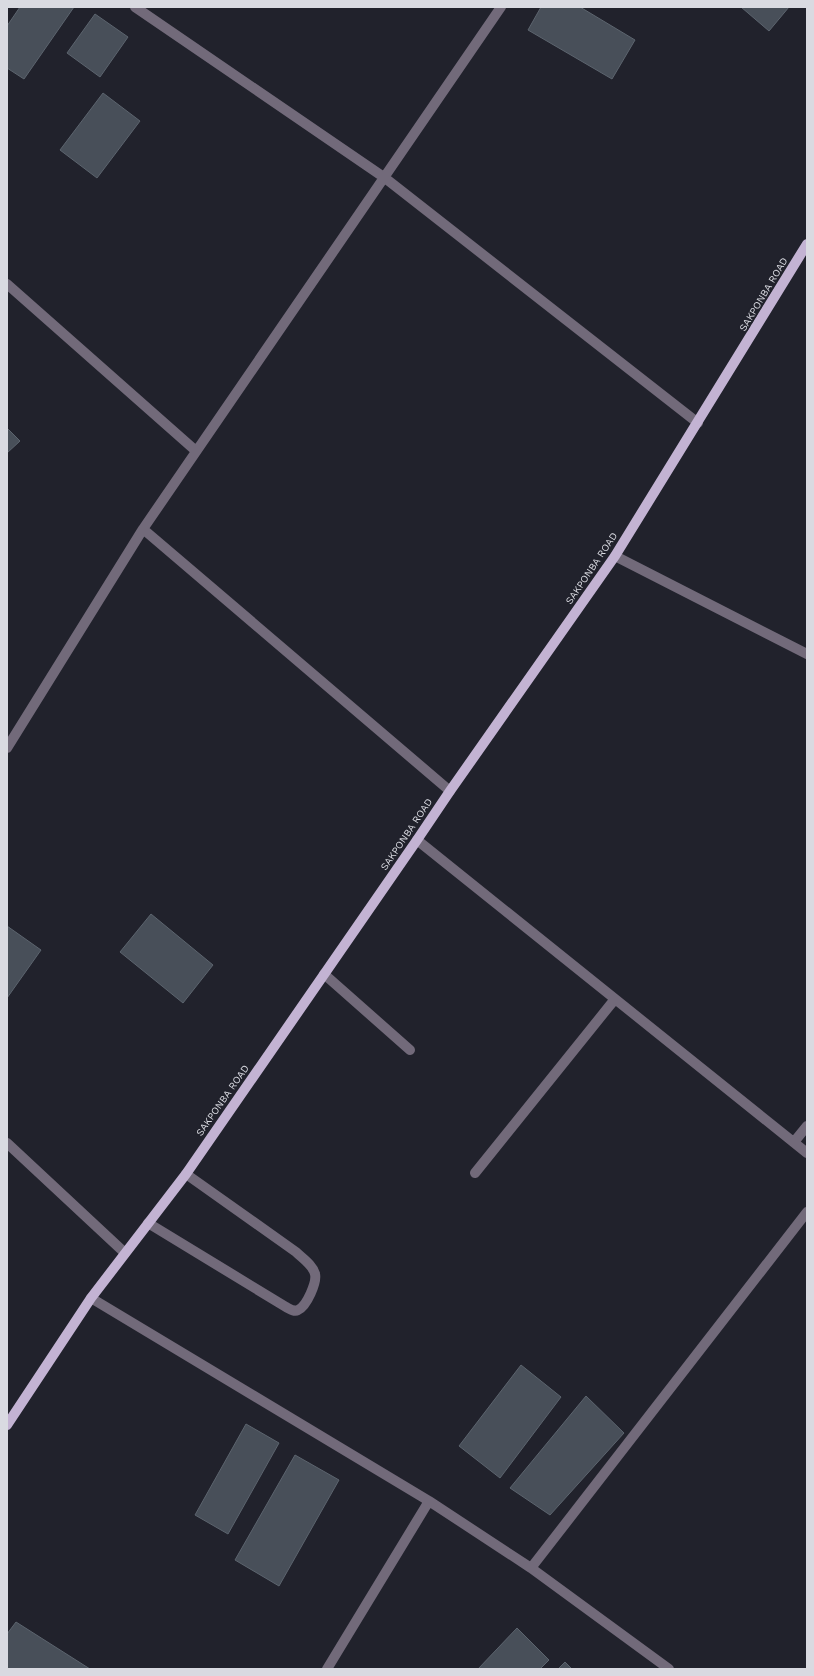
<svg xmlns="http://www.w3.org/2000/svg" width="814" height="1676" viewBox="0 0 814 1676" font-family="'Work Sans',sans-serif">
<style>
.building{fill:#484f59;stroke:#5c646e}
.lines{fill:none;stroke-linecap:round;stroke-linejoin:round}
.minor{stroke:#726a7a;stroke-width:10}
.major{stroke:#c3b3d3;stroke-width:10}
.labels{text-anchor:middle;stroke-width:3.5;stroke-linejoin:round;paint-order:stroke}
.street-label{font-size:10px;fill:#d9dae1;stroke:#21222c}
</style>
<rect width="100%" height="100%" fill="#21222c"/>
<path class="building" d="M20 7H74L24 79 7 68V26Z
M541 7H580L635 40 612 79 528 30Z
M741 7H789L769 31Z
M95 14 128 37 100 77 67 53Z
M103 93 140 121 97 178 60 150Z
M7 428 20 441 7 453Z
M151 914 213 965 183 1003 120 952Z
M7 926 41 950 7 998Z
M521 1365 561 1397 500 1478 459 1446Z
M586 1396 624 1433 550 1515 510 1488Z
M246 1424 279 1443 228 1534 195 1515Z
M295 1455 339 1480 279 1586 235 1560Z
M16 1622 90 1669H7V1634Z
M517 1628 549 1660 540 1669H478Z
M565 1662 572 1669H558Z"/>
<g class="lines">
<path class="minor" d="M135 7 385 178 698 423
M7 284 196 451
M143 529 450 791
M615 556 807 654
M7 748 143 529 501 7
M417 840 807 1153
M324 974 410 1050
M794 1142 807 1126
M7 1143 125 1253
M475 1173 615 999
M148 1223 286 1307C290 1309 294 1312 298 1310 307 1306 317 1282 315 1274 313 1265 302 1258 296 1252L186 1174
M91 1298 429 1501 531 1568 669 1669
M531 1568 807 1212
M327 1669 429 1501"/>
<path class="major" d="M7 1425 91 1298 186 1174 417 840 450 791 615 556 807 244"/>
</g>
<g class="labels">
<g class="street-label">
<text transform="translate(763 294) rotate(-59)" y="4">SAKPONBA ROAD</text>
<text transform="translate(591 568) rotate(-56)" y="4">SAKPONBA ROAD</text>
<text transform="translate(406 834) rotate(-56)" y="4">SAKPONBA ROAD</text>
<text transform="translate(222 1100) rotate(-55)" y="4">SAKPONBA ROAD</text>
</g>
</g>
<rect width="814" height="1676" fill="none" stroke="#d9dae1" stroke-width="16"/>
</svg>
